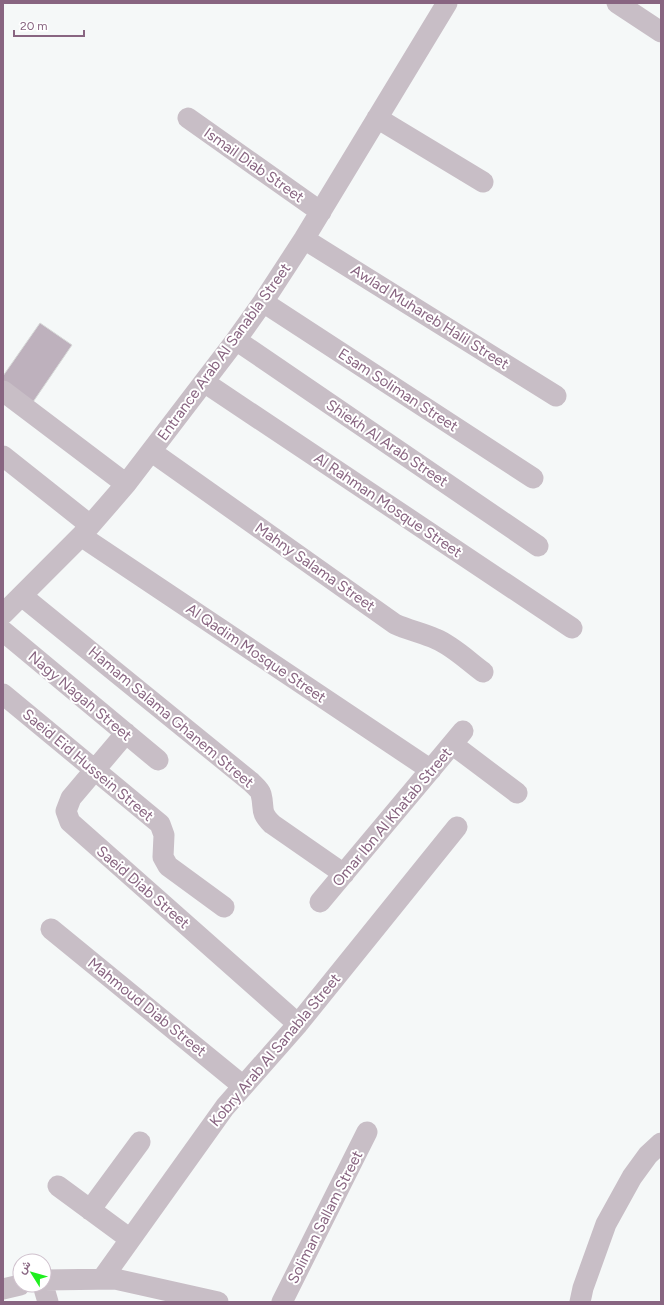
<svg xmlns="http://www.w3.org/2000/svg" width="664" height="1305" viewBox="0 0 664 1305" font-family="Figtree,Vazirmatn,sans-serif">
<style>
.building{fill:#beb1bd;stroke:#d8dad9}
.lines{fill:none;stroke-linecap:round;stroke-linejoin:round}
.street{stroke:#c8bec6;stroke-width:21}
.labels{text-anchor:middle;stroke-width:4;stroke-linejoin:round;paint-order:stroke}
.street-label{font-size:15px;fill:#886581;stroke:#fff}
</style>
<rect width="100%" height="100%" fill="#f5f8f8"/>
<path class="building" d="M40 323 72 345 33 402 3 381V376Z"/>
<g class="lines">
<path class="street" d="M617 3 661 32
M188 118 321 212
M377 118 483 182
M304 239 556 396
M263 302 533 478
M236 340 538 546
M204 382 572 628
M3 391 126 484
M152 452 395 624C408 630 423 633 436 639 453 646 468 661 483 672
M3 456 90 525
M81 536 431 770
M22 596 251 782C254 785 260 790 261 794 265 809 259 811 272 824L344 874
M3 614 81 536 126 484 236 340 263 302 304 239 447 3
M3 631 158 760
M3 694 160 824 164 835 163 857 168 866 224 907
M126 733 71 798 66 811 70 822 298 1024
M452 744 517 793
M320 902 463 731
M51 929 243 1086
M58 1186 130 1239
M90 1210 140 1142
M102 1279 225 1107 298 1024 457 827
M44 1280 115 1279 218 1302
M43 1285 48 1302
M3 1289 20 1285
M282 1302 367 1132
M580 1302 583 1288 606 1224 632 1177 648 1155 661 1143"/>
</g>
<g class="labels">
<g class="street-label">
<text transform="translate(254 165) rotate(35)" y="5">Ismail Diab Street</text>
<text transform="translate(430 317) rotate(32)" y="5">Awlad Muhareb Halil Street</text>
<text transform="translate(224 352) rotate(-54)" y="5">Entrance Arab Al Sanabla Street</text>
<text transform="translate(398 390) rotate(33)" y="5">Esam Soliman Street</text>
<text transform="translate(387 443) rotate(34)" y="5">Shiekh Al Arab Street</text>
<text transform="translate(388 505) rotate(34)" y="5">Al Rahman Mosque Street</text>
<text transform="translate(315 567) rotate(35)" y="5">Mahny Salama Street</text>
<text transform="translate(256 653) rotate(34)" y="5">Al Qadim Mosque Street</text>
<text transform="translate(80 696) rotate(40)" y="5">Nagy Nagah Street</text>
<text transform="translate(171 717) rotate(40)" y="5">Hamam Salama Ghanem Street</text>
<text transform="translate(88 765) rotate(40)" y="5">Saeid Eid Hussein Street</text>
<text transform="translate(392 817) rotate(-50)" y="5">Omar Ibn Al Khatab Street</text>
<text transform="translate(143 887) rotate(41)" y="5">Saeid Diab Street</text>
<text transform="translate(147 1007) rotate(39)" y="5">Mahmoud Diab Street</text>
<text transform="translate(275 1050) rotate(-50)" y="5">Kobry Arab Al Sanabla Street</text>
<text transform="translate(325 1217) rotate(-63)" y="5">Soliman Sallam Street</text>
</g>
</g>
<rect width="664" height="1305" fill="none" stroke="#886581" stroke-width="8"/>
<g transform="translate(32 1273) rotate(307)"><circle r="19" fill="#ffffff" stroke="#cfc1cd"/>
<path d="M0-3L7 15L0 10L-7 15Z" fill="#1fef1f"/>
<text y="-6" font-size="11" font-weight="bold" text-anchor="middle" fill="#886581">ش</text>
</g>
<path d="M14 30v6h70v-6" fill="none" stroke="#886581" stroke-width="2"/>
<text x="20" y="30" font-size="12" fill="#886581" stroke="#ffffff" stroke-width="3" paint-order="stroke">20 m</text>
</svg>
